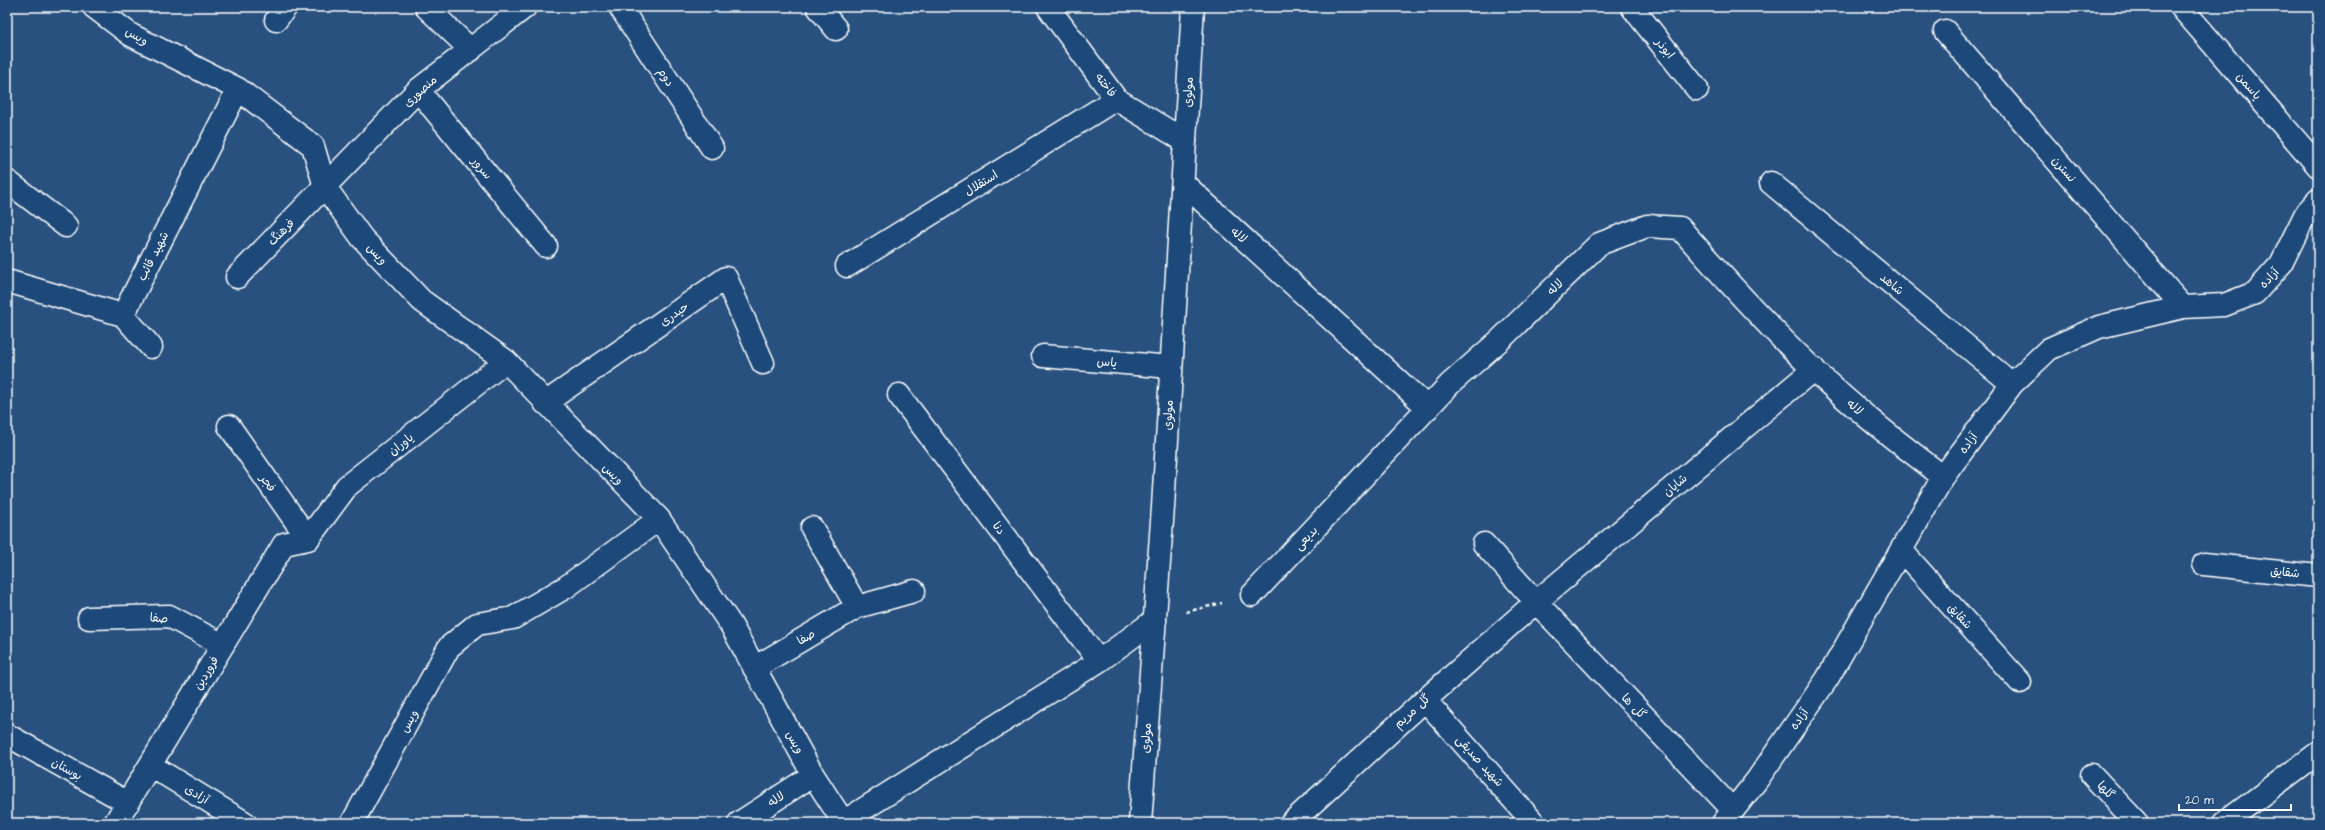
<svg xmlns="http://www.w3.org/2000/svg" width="2325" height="830" viewBox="0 0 2325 830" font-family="'Architects Daughter','Playpen Sans Arabic',sans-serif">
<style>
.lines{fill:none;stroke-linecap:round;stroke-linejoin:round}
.street-casing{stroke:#fff;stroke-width:25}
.secondary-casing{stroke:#fff;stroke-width:25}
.path{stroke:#fff;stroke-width:2.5;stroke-dasharray:4 3;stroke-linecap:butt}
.street{stroke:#1f4a7a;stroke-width:22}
.secondary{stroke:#1f4a7a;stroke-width:22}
.labels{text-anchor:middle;stroke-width:3;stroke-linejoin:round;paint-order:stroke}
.street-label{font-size:12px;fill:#fff;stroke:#1f4a7a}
</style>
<rect width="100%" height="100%" fill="#28517f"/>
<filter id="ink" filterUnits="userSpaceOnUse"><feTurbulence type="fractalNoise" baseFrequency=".025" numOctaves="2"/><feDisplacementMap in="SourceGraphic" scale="8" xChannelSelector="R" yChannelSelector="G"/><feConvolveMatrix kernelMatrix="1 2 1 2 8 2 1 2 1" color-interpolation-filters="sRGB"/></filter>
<g filter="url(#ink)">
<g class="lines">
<defs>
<path id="street" d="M94 7 131 35 238 89 313 146 325 187 362 238 422 301 506 361 659 519 731 625 813 775 844 823
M426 7 471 50
M620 7 712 148
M818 7 836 29
M1048 7 1116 99 1185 141
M1632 7 1697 89
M2181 7 2318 166
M276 20 286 7
M1945 31 2183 307
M418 90 546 246
M7 181 66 226
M1183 183 1428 408
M1771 183 2012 384
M847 266 1116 99
M237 277 418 90 525 7
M7 281 123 315 238 89
M123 315 151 347
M1043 356 1171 367
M899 395 1099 661
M545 403 726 278 763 363
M229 426 308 539
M308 539 347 486 506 361
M1484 544 1536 602 1733 810
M1901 550 2020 682
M2204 564 2318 576
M1252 595 1450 384 1501 339 1599 244 1647 226 1680 228C1738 294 1799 361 1867 417 1892 438 1918 457 1943 477
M857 607 914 591
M89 618 169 616 223 645
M754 668 857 607 812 528
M1425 700 1534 823
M7 735 128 803
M150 765 245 823
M2092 775 2137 823
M843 822 1099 661 1155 620
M115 823 284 544 308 539
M352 823 449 647 477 624 513 618 566 587 659 519
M739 823 813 775
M1291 823 1425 700 1536 602 1814 369
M1723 823 1757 780 1827 679 1943 477 2012 384 2049 349 2099 327 2183 307 2224 305 2255 293 2281 264 2306 213 2318 200
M2224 823 2318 753"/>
<path id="secondary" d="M1140 823 1163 507 1193 7"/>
</defs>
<use href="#street" class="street-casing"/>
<use href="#secondary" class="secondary-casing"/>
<path class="path" d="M1186 612 1222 603"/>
<use href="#street" class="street"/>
<use href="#secondary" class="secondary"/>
</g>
</g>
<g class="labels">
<g class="street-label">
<text transform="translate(137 36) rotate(30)" y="4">ویس</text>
<text transform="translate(1665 48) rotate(52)" y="4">ابوذر</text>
<text transform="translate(666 77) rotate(57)" y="4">دوم</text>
<text transform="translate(1106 85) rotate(53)" y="4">فاخته</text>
<text transform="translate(2249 86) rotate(49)" y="4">یاسمن</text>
<text transform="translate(420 91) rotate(-42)" y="4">منصوری</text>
<text transform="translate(1188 92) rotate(-87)" y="4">مولوی</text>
<text transform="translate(482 168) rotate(50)" y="4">سرور</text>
<text transform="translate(2064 169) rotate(49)" y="4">نسترن</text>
<text transform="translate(981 183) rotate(-32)" y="4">استقلال</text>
<text transform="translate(281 232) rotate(-46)" y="4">فرهنگ</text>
<text transform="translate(1239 235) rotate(42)" y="4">لاله</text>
<text transform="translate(377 254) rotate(47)" y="4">ویس</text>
<text transform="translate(153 256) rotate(-63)" y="4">شهید قائب</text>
<text transform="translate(2269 278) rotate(-47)" y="4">آزاده</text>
<text transform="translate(1892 284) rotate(40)" y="4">شاهد</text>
<text transform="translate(1555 287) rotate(-44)" y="4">لاله</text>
<text transform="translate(674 314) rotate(-35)" y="4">حیدری</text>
<text transform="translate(1107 362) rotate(5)" y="4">یاس</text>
<text transform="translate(1855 407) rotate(43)" y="4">لاله</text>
<text transform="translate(1168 415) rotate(-87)" y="4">مولوی</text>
<text transform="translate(1968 443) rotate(-54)" y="4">آزاده</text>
<text transform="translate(401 444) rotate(-38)" y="4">یاوران</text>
<text transform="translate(613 474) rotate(45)" y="4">ویس</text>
<text transform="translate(268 483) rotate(55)" y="4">فجر</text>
<text transform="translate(1675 485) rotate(-40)" y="4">شایان</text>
<text transform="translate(999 528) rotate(53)" y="4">دنا</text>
<text transform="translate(1306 538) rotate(-46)" y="4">بدیعی</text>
<text transform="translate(2285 572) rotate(6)" y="4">شقایق</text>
<text transform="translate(1960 616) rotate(48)" y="4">شقایق</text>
<text transform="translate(159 618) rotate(4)" y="4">صفا</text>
<text transform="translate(806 637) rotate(-31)" y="4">صفا</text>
<text transform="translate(206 673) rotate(-59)" y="4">فروردین</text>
<text transform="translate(1634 706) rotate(46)" y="4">گل ها</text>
<text transform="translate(1412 711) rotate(-42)" y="4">گل مریم</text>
<text transform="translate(1799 719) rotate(-55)" y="4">آزاده</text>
<text transform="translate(409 721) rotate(-61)" y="4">ویس</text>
<text transform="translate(1146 738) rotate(-86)" y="4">مولوی</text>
<text transform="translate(795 742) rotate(61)" y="4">ویس</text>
<text transform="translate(1480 761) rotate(48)" y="4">شهید صدیقی</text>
<text transform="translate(67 769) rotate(29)" y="4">بوستان</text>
<text transform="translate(2106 790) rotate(47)" y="4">گلها</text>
<text transform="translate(197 794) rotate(32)" y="4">آزادی</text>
<text transform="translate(776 799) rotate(-33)" y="4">لاله</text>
</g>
</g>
<rect width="2325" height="830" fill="none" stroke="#1f4a7a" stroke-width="24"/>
<rect x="12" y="12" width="2301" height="806" fill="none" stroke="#fff" stroke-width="1.5" filter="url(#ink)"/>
<path d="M2179 804v6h112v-6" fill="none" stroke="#ffffff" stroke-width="2"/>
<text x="2185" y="804" font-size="12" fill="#ffffff" stroke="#1f4a7a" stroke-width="3" paint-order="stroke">20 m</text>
</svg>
